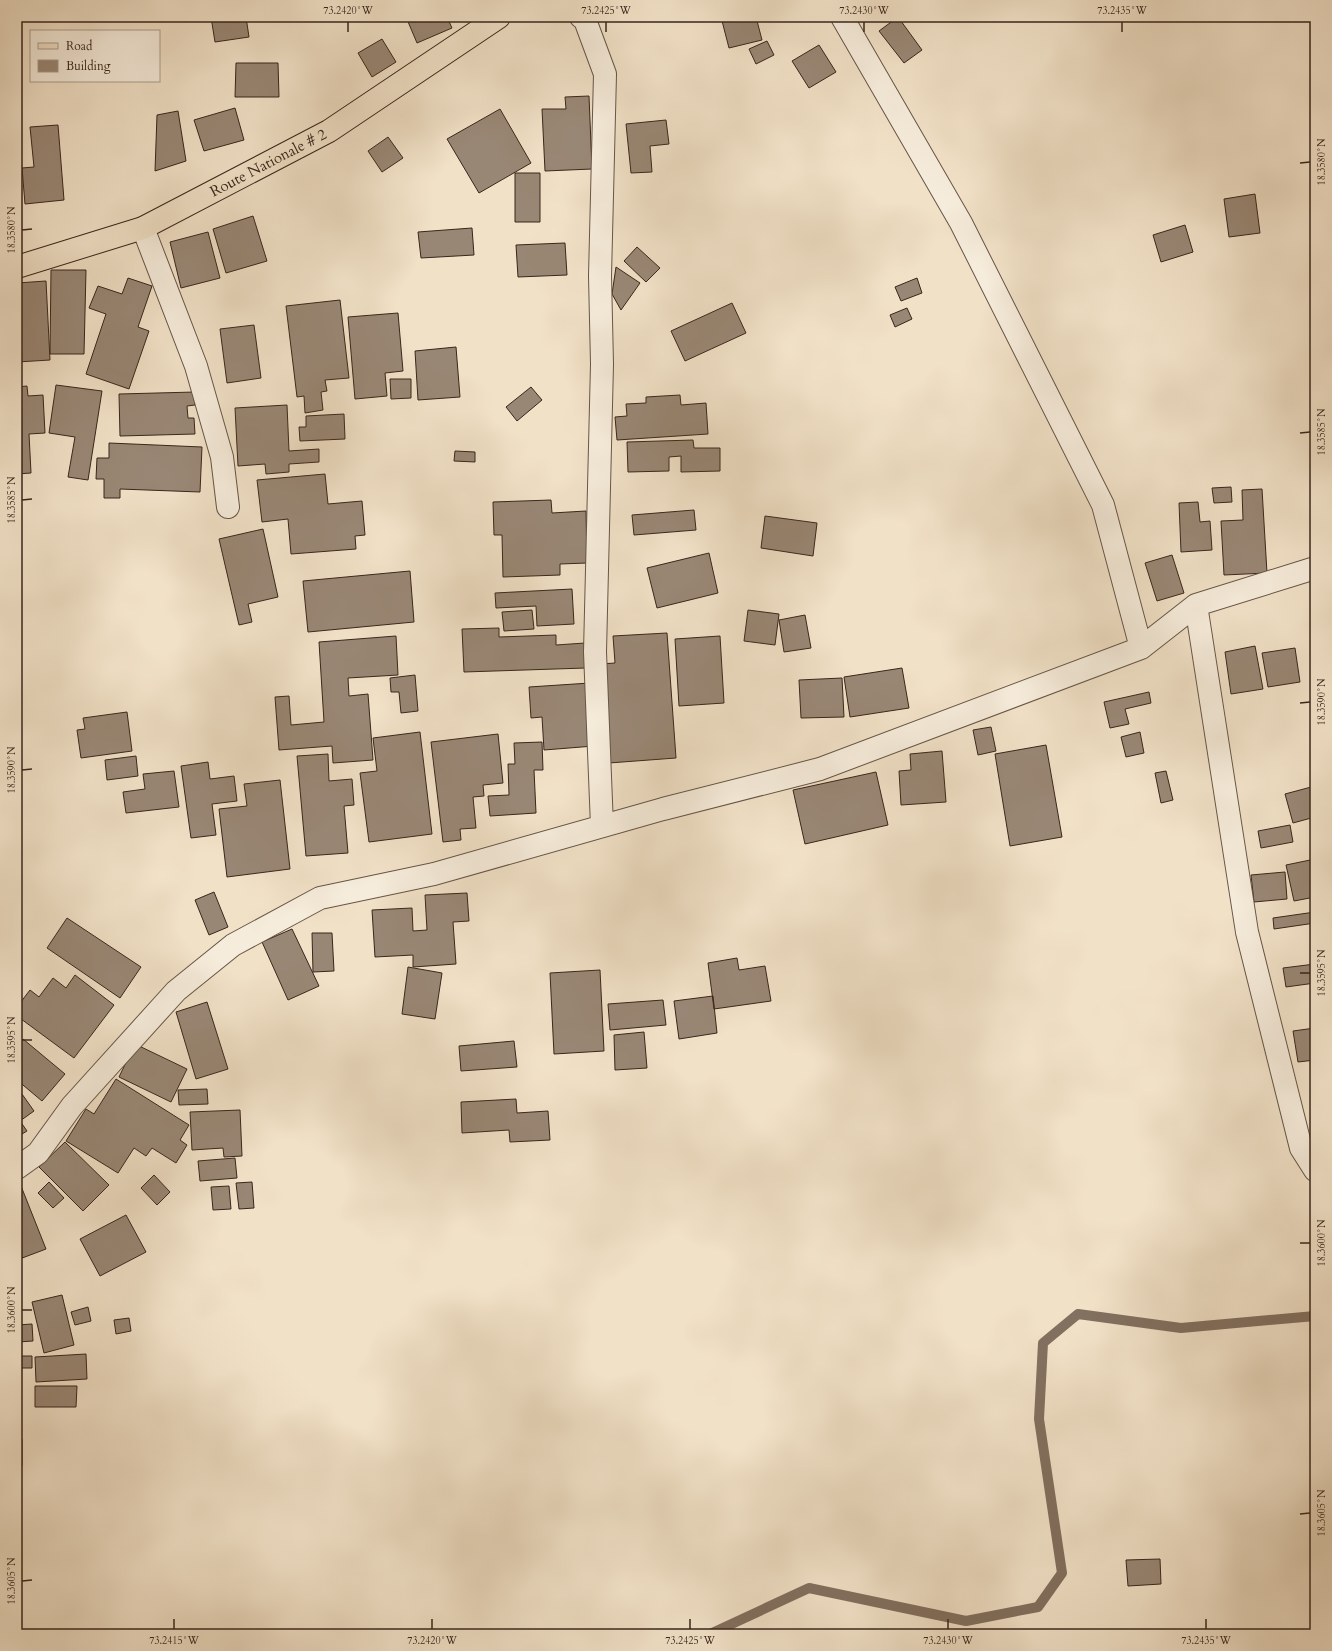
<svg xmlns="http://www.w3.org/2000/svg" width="1332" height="1651" viewBox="0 0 1332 1651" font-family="Cardo,serif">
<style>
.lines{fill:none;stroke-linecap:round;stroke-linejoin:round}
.stream{stroke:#827060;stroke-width:10}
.building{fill:#998775;stroke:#39261c}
.street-casing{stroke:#675547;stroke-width:24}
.primary-casing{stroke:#39261c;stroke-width:24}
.street{stroke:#f6ecdb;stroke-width:22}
.primary{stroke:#f1e1c7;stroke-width:22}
.ticks{fill:none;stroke:#39261c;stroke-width:1.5}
.labels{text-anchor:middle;stroke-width:3;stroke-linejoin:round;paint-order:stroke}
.street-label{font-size:15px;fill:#39261c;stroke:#f6ecdb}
.neatline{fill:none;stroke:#39261c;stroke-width:1.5}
.ticks-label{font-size:10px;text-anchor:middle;fill:#39261c}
</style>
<rect width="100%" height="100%" fill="#f1e1c7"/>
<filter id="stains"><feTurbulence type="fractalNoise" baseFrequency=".005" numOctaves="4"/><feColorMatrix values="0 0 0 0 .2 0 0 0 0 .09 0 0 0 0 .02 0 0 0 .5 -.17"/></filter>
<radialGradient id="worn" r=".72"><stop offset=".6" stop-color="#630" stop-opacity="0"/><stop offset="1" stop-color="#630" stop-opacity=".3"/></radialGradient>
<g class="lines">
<path class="stream" d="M710 1634 809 1588 966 1621 1038 1607 1062 1573 1039 1419 1043 1343 1078 1314 1181 1328 1315 1316"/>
</g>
<path class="building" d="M211 17H246L249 37 215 42Z
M406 17H447L452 28 417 43Z
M721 17H756L762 40 729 48Z
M898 17 922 50 904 63 879 31Z
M382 39 396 62 372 77 358 53Z
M767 41 774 55 756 64 749 49Z
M819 45 836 72 809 88 792 61Z
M236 63H278L279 97H235Z
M589 96 592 169 545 171 542 109H566L565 97Z
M235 108 244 140 204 151 194 120Z
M500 109 531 163 479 193 447 139Z
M178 111 186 161 155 171 157 115Z
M666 120 669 144 650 146 652 172 631 173 626 124Z
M58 125 64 200 25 204 22 168 34 167 30 127Z
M388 137 403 158 382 172 368 151Z
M515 173H540V222H515Z
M1255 194 1260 233 1229 237 1224 199Z
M253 216 267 261 226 273 213 229Z
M1185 225 1193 252 1161 262 1153 235Z
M472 228 474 255 421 258 418 232Z
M208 232 220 278 181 288 170 242Z
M565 243 567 275 518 277 516 245Z
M637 247 660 268 646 282 624 261Z
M616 267 640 283 621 310 612 294Z
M51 270H86L84 354H50Z
M128 278 152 286 138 327 149 331 129 389 86 374 106 314 89 308 98 286 122 294Z
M917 278 922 293 901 301 895 287Z
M46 281 50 360 17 362V283Z
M340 300 349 378 325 380 327 391 321 392 323 410 305 413 304 396 297 397 286 306Z
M732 303 746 333 685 361 671 331Z
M907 308 912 319 895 327 890 315Z
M398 313 403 371 385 373 387 396 355 399 348 317Z
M254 325 261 378 227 383 220 329Z
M456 347 460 397 418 400 415 351Z
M390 379H411V398L391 399Z
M56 385 102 391 88 480 68 477 75 437 49 433Z
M27 386 28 396 43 395 45 433 29 434 31 473 17 474V387Z
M531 387 542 400 517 421 506 407Z
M195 392V405L187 406 188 418H194L195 434 120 436 119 394Z
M680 395 681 405 706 403 708 434 617 440 615 417 627 416 626 404 646 403V397Z
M287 405 289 451 319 449V462L289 464V472L266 474 265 464 238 466 235 408Z
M344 414 345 439 300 441 299 427H306V416Z
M693 440 694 448H720V471L681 472V456L669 457V471L628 472 627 442Z
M109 443 202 447 200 492 120 489V498H104V479H96L97 458H109Z
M455 451 475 452V462L454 461Z
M325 474 328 504 362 501 365 535 355 536 356 549 291 554 288 519 262 522 257 480Z
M1231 487 1232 502 1214 503 1212 488Z
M1262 489 1267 573 1224 575 1221 521 1243 520 1242 490Z
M551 500 552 513 586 511 587 563 560 564V575L503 577 502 535H494L493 502Z
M1198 502 1200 522 1210 521 1212 550 1181 552 1179 503Z
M694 510 696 530 634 535 632 515Z
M765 516 817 523 813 556 761 548Z
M263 529 278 597 248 604 252 622 239 625 219 539Z
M709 553 718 593 657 608 647 568Z
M1172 555 1184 593 1157 601 1145 563Z
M410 571 414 622 308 632 303 581Z
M572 589 574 624 537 626 536 606 496 608 495 593Z
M532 610 534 629 504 631 502 612Z
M748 610 779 614 775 645 744 641Z
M805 615 811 648 784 652 779 620Z
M499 628V637L556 635V645L585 643 586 668 464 672 462 629Z
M667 633 676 758 609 763 601 664 615 663 613 636Z
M396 636 398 675 348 678 349 696 368 694 373 760 333 763 332 746 279 750 275 697 289 696 291 725 324 722 319 642Z
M720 636 724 703 679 706 675 639Z
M1255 646 1263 689 1231 694 1225 652Z
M1295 648 1300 682 1268 687 1262 653Z
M902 668 909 708 850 717 844 677Z
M415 675 418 711 401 713 399 692H391L390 678Z
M842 678 844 717 801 718 799 680Z
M590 683 594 746 544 750 542 717 531 718 529 687Z
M1149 692 1151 703 1125 709 1129 724 1110 728 1104 702Z
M127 712 132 751 81 758 77 730 85 729 83 718Z
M991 727 996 751 978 755 973 730Z
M420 732 432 834 369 842 360 773 377 771 373 738Z
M1140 732 1144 753 1126 757 1121 737Z
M498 734 503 783 483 785 484 796 473 797 476 828 460 829 461 840 443 842 431 742Z
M542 742 543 770H534L536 813 490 816 488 796 509 795 508 764H515L514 743Z
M1046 745 1062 837 1010 846 995 754Z
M942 751 946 802 901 805 899 771 911 770 910 754Z
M328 754 329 781 352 779 354 805 344 806 348 853 306 856 297 756Z
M136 756 138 776 107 780 105 760Z
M208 762 210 779 234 776 237 801 212 804 216 835 191 838 181 766Z
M174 771 179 807 126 813 123 792 145 789 143 774Z
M1166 771 1173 800 1161 803 1155 773Z
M876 772 888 825 805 844 793 790Z
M280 780 290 869 227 877 219 809 247 806 244 784Z
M1315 786V817L1293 823 1285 794Z
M1290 825 1293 842 1261 848 1258 831Z
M1315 859V897L1294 901 1286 865Z
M1285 872 1287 899 1254 902 1251 875Z
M214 892 228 927 209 935 195 900Z
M467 893 469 921 453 922 456 964 413 967V955L375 957 372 910 412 908 413 931 427 930 425 895Z
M1315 912V923L1274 929 1273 918Z
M67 918 141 967 120 998 47 948Z
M292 929 319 986 288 1000 262 942Z
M312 933H332L334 971 313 972Z
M737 958 739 970 765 966 771 1001 714 1009 708 963Z
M1315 964V983L1286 987 1283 968Z
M408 967 442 973 435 1019 402 1014Z
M600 970 604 1051 554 1054 550 973Z
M75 975 114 1005 74 1058 17 1016V1007L30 990 39 997 53 978 66 988Z
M713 996 717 1033 679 1039 674 1001Z
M663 1000 666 1025 610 1030 608 1004Z
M207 1002 228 1069 196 1079 176 1012Z
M1315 1028V1060L1298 1062 1293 1031Z
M644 1032 647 1068 615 1070 614 1035Z
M23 1039 65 1074 42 1101 17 1080V1046Z
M514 1041 517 1067 461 1071 459 1046Z
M135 1044 187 1069 171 1102 119 1077Z
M116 1079 189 1125 180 1140 187 1145 176 1163 152 1148 146 1156 134 1148 118 1173 66 1141 86 1109 94 1114Z
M17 1087 34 1111 20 1121 27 1131 17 1137Z
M207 1089 208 1104 179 1105 178 1090Z
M516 1099 517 1113 548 1111 550 1140 510 1142 509 1130 462 1133 461 1102Z
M240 1110 242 1156 224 1157 223 1148 192 1150 190 1112Z
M65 1142 109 1185 83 1211 39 1167Z
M235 1158 237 1178 200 1181 198 1161Z
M154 1175 170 1192 157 1205 141 1188Z
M49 1182 64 1198 53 1208 38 1193Z
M252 1182 254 1208 239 1209 236 1183Z
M21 1186 46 1249 17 1260V1188Z
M229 1186 231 1209 213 1210 211 1187Z
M126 1215 146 1252 100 1276 80 1239Z
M62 1295 74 1345 44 1353 32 1302Z
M88 1307 91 1321 75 1325 71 1312Z
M129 1318 131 1331 116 1334 114 1320Z
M32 1324 33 1341 18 1342 17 1325Z
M17 1348H19V1366H17Z
M86 1354 87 1379 36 1382 35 1357Z
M21 1356H32V1368H21Z
M35 1386H77L76 1407H35Z
M17 1393H18L19 1412H17Z
M22 1439V1466H17V1440Z
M1160 1559 1161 1584 1128 1586 1126 1560Z"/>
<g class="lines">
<defs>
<path id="street" d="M581 17 585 20 605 74 600 276 602 364 595 652 602 826
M842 17 961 223 1103 505 1141 648
M143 228 196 366 222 457 228 507
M1196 605 1247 932 1301 1148 1315 1170
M17 1168 38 1153 72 1106 176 991 233 945 320 898 434 874 663 809 820 769 1141 648 1196 605 1315 568"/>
<g id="primary">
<path id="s1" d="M17 267 143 228 329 131 499 17"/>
</g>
</defs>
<use href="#street" class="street-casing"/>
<use href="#primary" class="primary-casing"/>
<use href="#street" class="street"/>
<use href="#primary" class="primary"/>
</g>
<path class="ticks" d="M348 22V32M606 22V32M864 22V32M1122 22V32M1300 163 1310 162M22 230 32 229M1300 433 1310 432M22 500 32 499M1300 703 1310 702M22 770 32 769M1300 973H1310M22 1040H32M1300 1243H1310M22 1310H32M1300 1514 1310 1513M22 1581 32 1580M174 1619V1629M432 1619V1629M690 1619V1629M948 1619V1629M1206 1619V1629"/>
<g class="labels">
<g class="street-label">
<text dy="5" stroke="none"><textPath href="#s1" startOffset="273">Route Nationale # 2</textPath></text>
</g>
</g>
<rect width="1332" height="1651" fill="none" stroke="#f1e1c7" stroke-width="44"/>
<rect x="30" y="30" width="130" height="52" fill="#f6ecdb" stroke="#aa9d8f"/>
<rect x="38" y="43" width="20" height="6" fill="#f1e1c7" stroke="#aa9d8f"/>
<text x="66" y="50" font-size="12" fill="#39261c">Road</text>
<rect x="38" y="60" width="20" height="12" fill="#998775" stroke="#aa9d8f"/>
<text x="66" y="70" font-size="12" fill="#39261c">Building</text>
<rect x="22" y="22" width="1288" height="1607" class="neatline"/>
<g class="ticks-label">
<text x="348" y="14">73.2420°W</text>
<text x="606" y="14">73.2425°W</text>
<text x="864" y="14">73.2430°W</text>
<text x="1122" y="14">73.2435°W</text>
<text transform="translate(1321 162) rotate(-90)" y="4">18.3580°N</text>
<text transform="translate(11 230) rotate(-90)" y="4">18.3580°N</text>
<text transform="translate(1321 432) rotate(-90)" y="4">18.3585°N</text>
<text transform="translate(11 500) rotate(-90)" y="4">18.3585°N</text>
<text transform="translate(1321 702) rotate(-90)" y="4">18.3590°N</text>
<text transform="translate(11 770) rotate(-90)" y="4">18.3590°N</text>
<text transform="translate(1321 973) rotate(-90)" y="4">18.3595°N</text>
<text transform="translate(11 1040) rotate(-90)" y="4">18.3595°N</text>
<text transform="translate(1321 1243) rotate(-90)" y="4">18.3600°N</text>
<text transform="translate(11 1310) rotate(-90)" y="4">18.3600°N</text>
<text transform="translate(1321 1513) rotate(-90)" y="4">18.3605°N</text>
<text transform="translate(11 1581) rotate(-90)" y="4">18.3605°N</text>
<text x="174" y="1644">73.2415°W</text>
<text x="432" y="1644">73.2420°W</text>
<text x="690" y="1644">73.2425°W</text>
<text x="948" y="1644">73.2430°W</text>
<text x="1206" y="1644">73.2435°W</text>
</g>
<rect width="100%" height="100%" filter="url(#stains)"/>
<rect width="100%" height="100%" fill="url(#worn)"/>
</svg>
